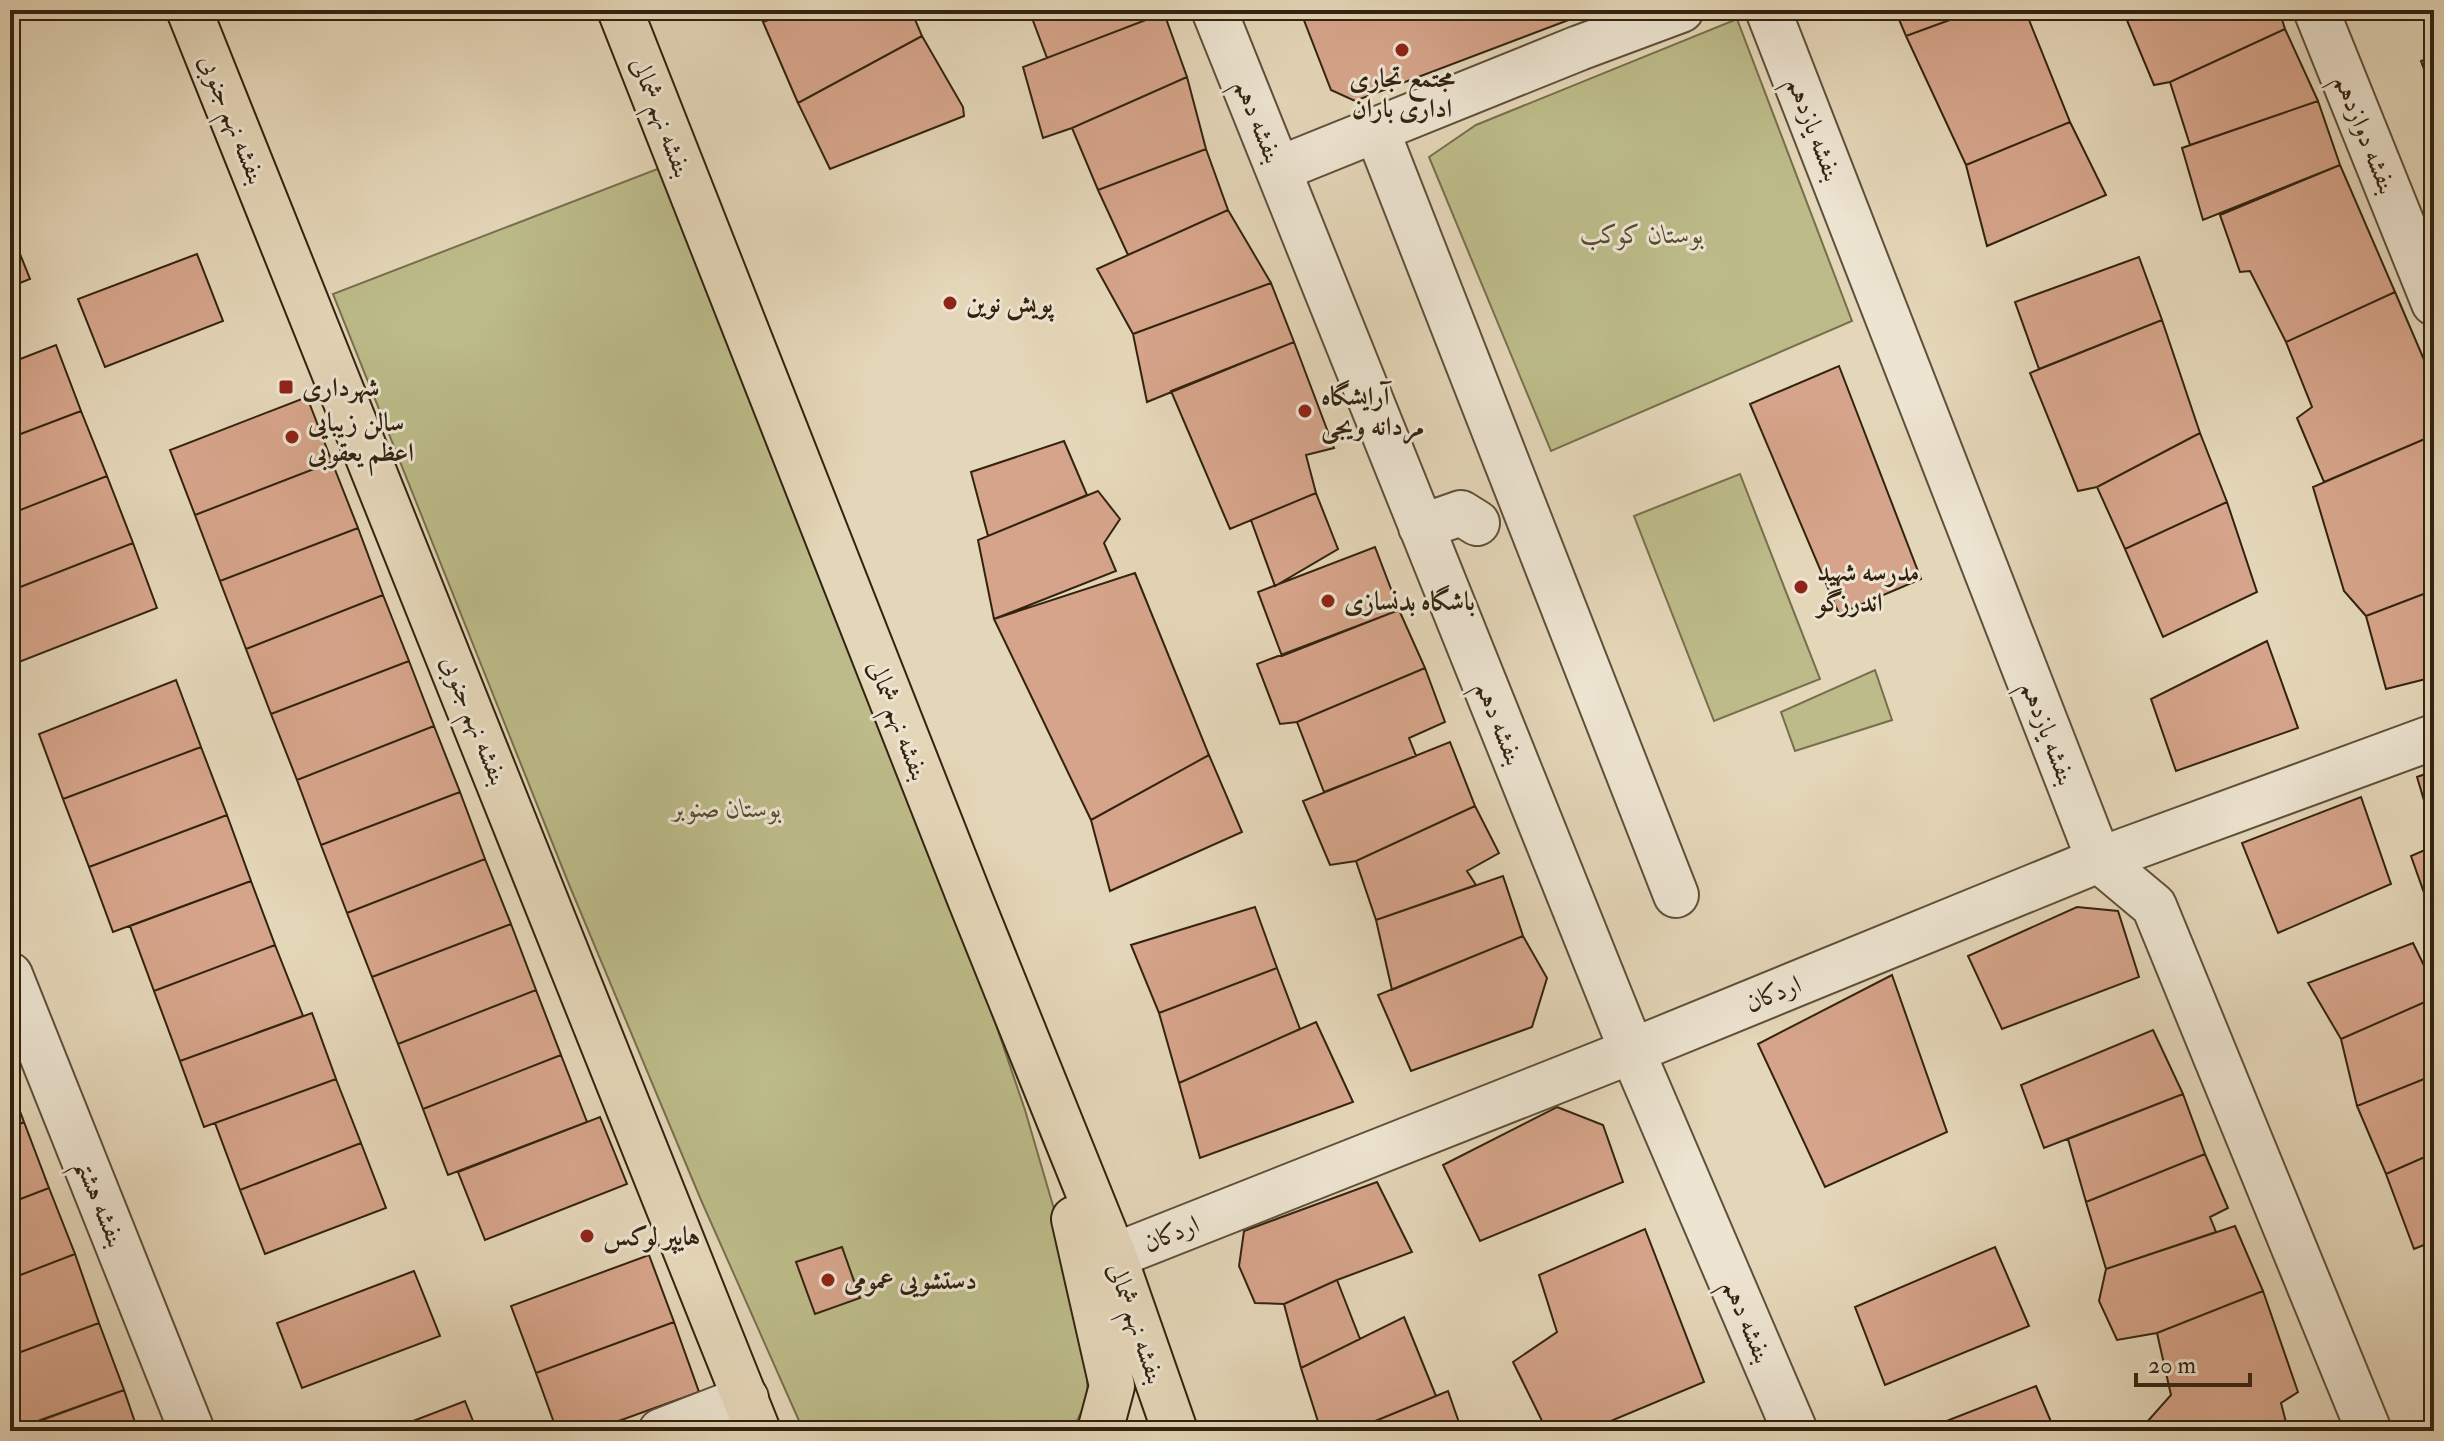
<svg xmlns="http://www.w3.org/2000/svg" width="2444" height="1441" viewBox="0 0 2444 1441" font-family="'IM FELL Double Pica',Amiri,serif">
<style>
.green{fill:#bcbb89;stroke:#776f4c;stroke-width:2}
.building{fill:#d6a48a;stroke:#322310;stroke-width:2}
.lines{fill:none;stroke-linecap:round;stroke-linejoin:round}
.minor-casing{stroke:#5e503a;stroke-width:48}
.major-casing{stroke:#322310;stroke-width:48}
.minor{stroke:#ede4d1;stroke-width:44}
.major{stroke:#e4d6b8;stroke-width:44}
.poi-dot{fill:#8f2418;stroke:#ede4d1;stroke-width:3}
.labels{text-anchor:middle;stroke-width:6;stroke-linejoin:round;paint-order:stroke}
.poi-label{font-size:26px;font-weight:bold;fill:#322310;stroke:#ede4d1;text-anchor:start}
.street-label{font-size:26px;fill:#322310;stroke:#ede4d1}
.park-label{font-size:26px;font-style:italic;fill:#54492e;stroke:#ede4d1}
</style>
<rect width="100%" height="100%" fill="#e4d6b8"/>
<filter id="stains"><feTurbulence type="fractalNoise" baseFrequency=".0025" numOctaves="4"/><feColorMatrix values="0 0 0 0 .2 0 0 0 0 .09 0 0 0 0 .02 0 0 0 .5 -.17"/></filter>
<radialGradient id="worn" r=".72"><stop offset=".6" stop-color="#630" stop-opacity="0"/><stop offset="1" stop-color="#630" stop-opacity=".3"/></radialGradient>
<path class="green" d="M1737 19 1852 321 1551 451 1429 157 1476 125Z
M660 168 960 919 1025 1110 1083 1308 1088 1398 1072 1431H808L800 1423 701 1200 568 882 333 294Z
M1740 474 1820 679 1714 721 1634 516Z
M1875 670 1892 720 1795 751 1781 712Z"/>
<path class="building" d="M758 10H795L763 22Z
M795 10H911L922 36 798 103 763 22Z
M1029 10H1163L1164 13 1047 58Z
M1300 10H1595L1355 101 1331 90Z
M1895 10H1977L1906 36Z
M1977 10H2025L2070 122 1966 165 1906 36Z
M2143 10H2279L2285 29 2170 82 2154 85 2126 18Z
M1164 13 1187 77 1072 128 1043 138 1023 67Z
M2285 29 2318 101 2190 145 2170 82Z
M922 36 963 107 964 116 830 169 798 103Z
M2434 56V96L2421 61Z
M1187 77 1206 149 1098 190 1072 128Z
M2318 101 2340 165 2203 220 2182 148Z
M2070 122 2106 195 1987 246 1966 165Z
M1206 149 1228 210 1128 255 1098 190Z
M2340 165 2395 292 2286 342 2250 271 2240 272 2220 215Z
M1228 210 1271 283 1133 334 1097 269Z
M10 229 30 279 10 287Z
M197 254 223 321 105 367 78 299Z
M2139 257 2162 320 2039 369 2015 302Z
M1271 283 1294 342 1147 402 1133 334Z
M2395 292 2434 383V435L2324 482 2297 418 2312 407 2286 342Z
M2162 320 2200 433 2097 487 2078 491 2030 373Z
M1294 342 1334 448 1306 455 1316 493 1230 529 1171 391Z
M56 345 81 411 10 438V363Z
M1839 366 1921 579 1839 614 1750 404Z
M307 397 332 462 195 515 170 450Z
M81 411 107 476 10 514V438Z
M2200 433 2227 502 2125 549 2097 487Z
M2434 435V590L2366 616 2344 591 2313 487Z
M1064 441 1087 495 988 536 971 472Z
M332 462 358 528 220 581 195 515Z
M107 476 133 543 10 591V514Z
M1098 491 1120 519 1104 543 1116 571 994 619 978 540Z
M1316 493 1338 549 1275 586 1251 520Z
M2227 502 2257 592 2163 637 2125 549Z
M358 528 383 595 246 649 220 581Z
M133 543 157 608 19 662 10 637V591Z
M1375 547 1399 610 1282 656 1258 592Z
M1135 573 1209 755 1091 820 994 619Z
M2434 590V677L2386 689 2366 616Z
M383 595 409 661 271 714 246 649Z
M1399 610 1425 668 1297 722 1280 724 1257 664Z
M2267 641 2298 728 2176 771 2151 699Z
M409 661 434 726 297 780 271 714Z
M1425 668 1445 722 1409 738 1416 756 1324 792 1297 722Z
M176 680 201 747 63 799 39 734Z
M434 726 460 792 321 845 297 780Z
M1450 742 1475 806 1356 861 1330 865 1303 801Z
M201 747 227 815 89 867 63 799Z
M1209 755 1242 832 1110 891 1091 820Z
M2434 771V834L2417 777Z
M460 792 485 859 347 913 321 845Z
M2361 797 2391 884 2278 933 2242 843Z
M1475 806 1499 853 1467 871 1476 885 1376 920 1356 861Z
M227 815 251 881 113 932 89 867Z
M2434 846V921L2411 856Z
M485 859 511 924 372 977 347 913Z
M1503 876 1523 936 1392 990 1376 920Z
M251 881 275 945 154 991 130 926Z
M1255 907 1277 968 1159 1013 1131 945Z
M2077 907 2118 911 2139 977 2002 1029 1968 956Z
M511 924 536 990 398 1044 372 977Z
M1523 936 1547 978 1532 1027 1411 1071 1378 995Z
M2413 943 2434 986V998L2341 1039 2308 983Z
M275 945 303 1016 180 1061 154 991Z
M1277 968 1300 1029 1179 1083 1159 1013Z
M1892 975 1947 1132 1825 1187 1758 1044Z
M536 990 561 1055 423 1109 398 1044Z
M2434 998V1075L2357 1106 2341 1039Z
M312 1013 336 1079 204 1127 180 1061Z
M1316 1022 1353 1102 1200 1158 1179 1083Z
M2153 1030 2183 1094 2044 1148 2021 1085Z
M561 1055 587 1122 448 1175 423 1109Z
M2434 1075V1153L2386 1174 2357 1106Z
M336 1079 361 1143 240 1190 215 1123Z
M10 1085 24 1122 10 1128Z
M2183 1094 2205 1154 2086 1202 2068 1139Z
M1557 1107 1603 1125 1623 1182 1480 1241 1443 1165Z
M600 1117 627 1184 485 1240 458 1172Z
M24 1122 49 1188 10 1203V1128Z
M361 1143 386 1208 265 1254 240 1190Z
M2434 1153V1241L2414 1249 2386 1174Z
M2205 1154 2228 1208 2210 1217 2216 1232 2106 1269 2086 1202Z
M1377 1182 1412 1252 1337 1280 1284 1304 1255 1303 1239 1266 1244 1231Z
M49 1188 75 1254 10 1279V1203Z
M2235 1226 2263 1291 2157 1333 2117 1340 2099 1301 2106 1269Z
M1645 1229 1704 1382 1587 1431H1547L1513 1362 1557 1332 1539 1275Z
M842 1247 860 1298 815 1314 796 1262Z
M1995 1247 2029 1326 1885 1385 1855 1307Z
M75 1254 99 1323 10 1356V1279Z
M649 1255 674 1322 536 1373 511 1306Z
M414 1271 440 1336 302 1388 277 1323Z
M1337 1280 1360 1339 1301 1368 1284 1304Z
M2263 1291 2298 1392 2281 1403 2288 1430 2139 1431 2171 1395 2157 1333Z
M1404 1317 1436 1396 1351 1431H1321L1301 1368Z
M674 1322 699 1392 591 1431H557L536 1373Z
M99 1323 124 1390 10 1431V1356Z
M2036 1386 2055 1431H1921Z
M124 1390 138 1431H12Z
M1448 1391 1462 1431H1351L1436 1396Z
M465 1401 477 1431H387Z"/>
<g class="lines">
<defs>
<path id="minor" d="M1214 10 1632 1051 1795 1431
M1768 10 2099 860 2154 906 2369 1431
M2316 10 2434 303
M1377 131 1676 895
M1279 169 1579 48 1681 10
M1421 527 1461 513 1477 523
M10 975 192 1431
M1114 1256 1632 1051 2099 860 2434 737
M661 1431 746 1398"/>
<path id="major" d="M189 10 758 1431
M620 10 970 899 1114 1256 1175 1431
M1074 1219 1112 1386 1100 1431"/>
</defs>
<use href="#minor" class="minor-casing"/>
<use href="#major" class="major-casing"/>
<use href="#minor" class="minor"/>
<use href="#major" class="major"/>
</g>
<g class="poi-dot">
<circle cx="1402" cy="50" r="8"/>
<circle cx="950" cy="303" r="8"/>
<rect x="278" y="379" width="16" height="16" rx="4"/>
<circle cx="1305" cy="411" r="8"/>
<circle cx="292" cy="437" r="8"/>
<circle cx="1801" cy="587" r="8"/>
<circle cx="1328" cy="601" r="8"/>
<circle cx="587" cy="1236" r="8"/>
<circle cx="828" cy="1280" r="8"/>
</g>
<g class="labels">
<g class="poi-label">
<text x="1402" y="87" text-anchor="middle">مجتمع تجاری<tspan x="1402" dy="30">اداری باران</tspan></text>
<text x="966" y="312">پویش نوین</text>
<text x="302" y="396">شهرداری</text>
<text x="1321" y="405">آرایشگاه<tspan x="1321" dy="30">مردانه ویجی</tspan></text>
<text x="308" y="431">سالن زیبایی<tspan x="308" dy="30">اعظم یعقوبی</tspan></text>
<text x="1817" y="581">مدرسه شهید<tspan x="1817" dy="30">اندرزگو</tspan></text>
<text x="1344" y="610">باشگاه بدنسازی</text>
<text x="603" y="1245">هایپر لوکس</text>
<text x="844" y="1289">دستشویی عمومی</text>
</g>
<g class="street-label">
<text transform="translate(662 117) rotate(69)" y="9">بنفشه نهم شمالی</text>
<text transform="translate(233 119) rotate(68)" y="9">بنفشه نهم جنوبی</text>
<text transform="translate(1259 121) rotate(68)" y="9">بنفشه دهم</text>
<text transform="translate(1815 129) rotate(69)" y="9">بنفشه یازدهم</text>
<text transform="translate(2366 134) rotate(68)" y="9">بنفشه دوازدهم</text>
<text transform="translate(475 720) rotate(68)" y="9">بنفشه نهم جنوبی</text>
<text transform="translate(899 720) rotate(69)" y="9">بنفشه نهم شمالی</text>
<text transform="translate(1500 723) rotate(68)" y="9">بنفشه دهم</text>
<text transform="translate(2049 733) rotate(69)" y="9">بنفشه یازدهم</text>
<text transform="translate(1773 993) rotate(-22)" y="9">اردکان</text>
<text transform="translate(101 1203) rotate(68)" y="9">بنفشه هشتم</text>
<text transform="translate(1171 1233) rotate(-22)" y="9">اردکان</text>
<text transform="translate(1748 1321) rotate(67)" y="9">بنفشه دهم</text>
<text transform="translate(1137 1323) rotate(71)" y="9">بنفشه نهم شمالی</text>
</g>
<g class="park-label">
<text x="1642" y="243">بوستان کوکب</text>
<text x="727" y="817">بوستان صنوبر</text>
</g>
</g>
<rect width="2444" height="1441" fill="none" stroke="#e4d6b8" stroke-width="40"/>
<rect x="12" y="12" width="2420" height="1417" fill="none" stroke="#322310" stroke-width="4"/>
<rect x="20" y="20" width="2404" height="1401" fill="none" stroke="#322310" stroke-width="2"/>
<path d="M2136 1373v12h114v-12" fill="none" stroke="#322310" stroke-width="4"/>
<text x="2148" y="1373" font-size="24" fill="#322310" stroke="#ede4d1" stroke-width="6" paint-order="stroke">20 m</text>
<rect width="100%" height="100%" filter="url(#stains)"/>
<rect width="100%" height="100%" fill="url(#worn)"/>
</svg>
